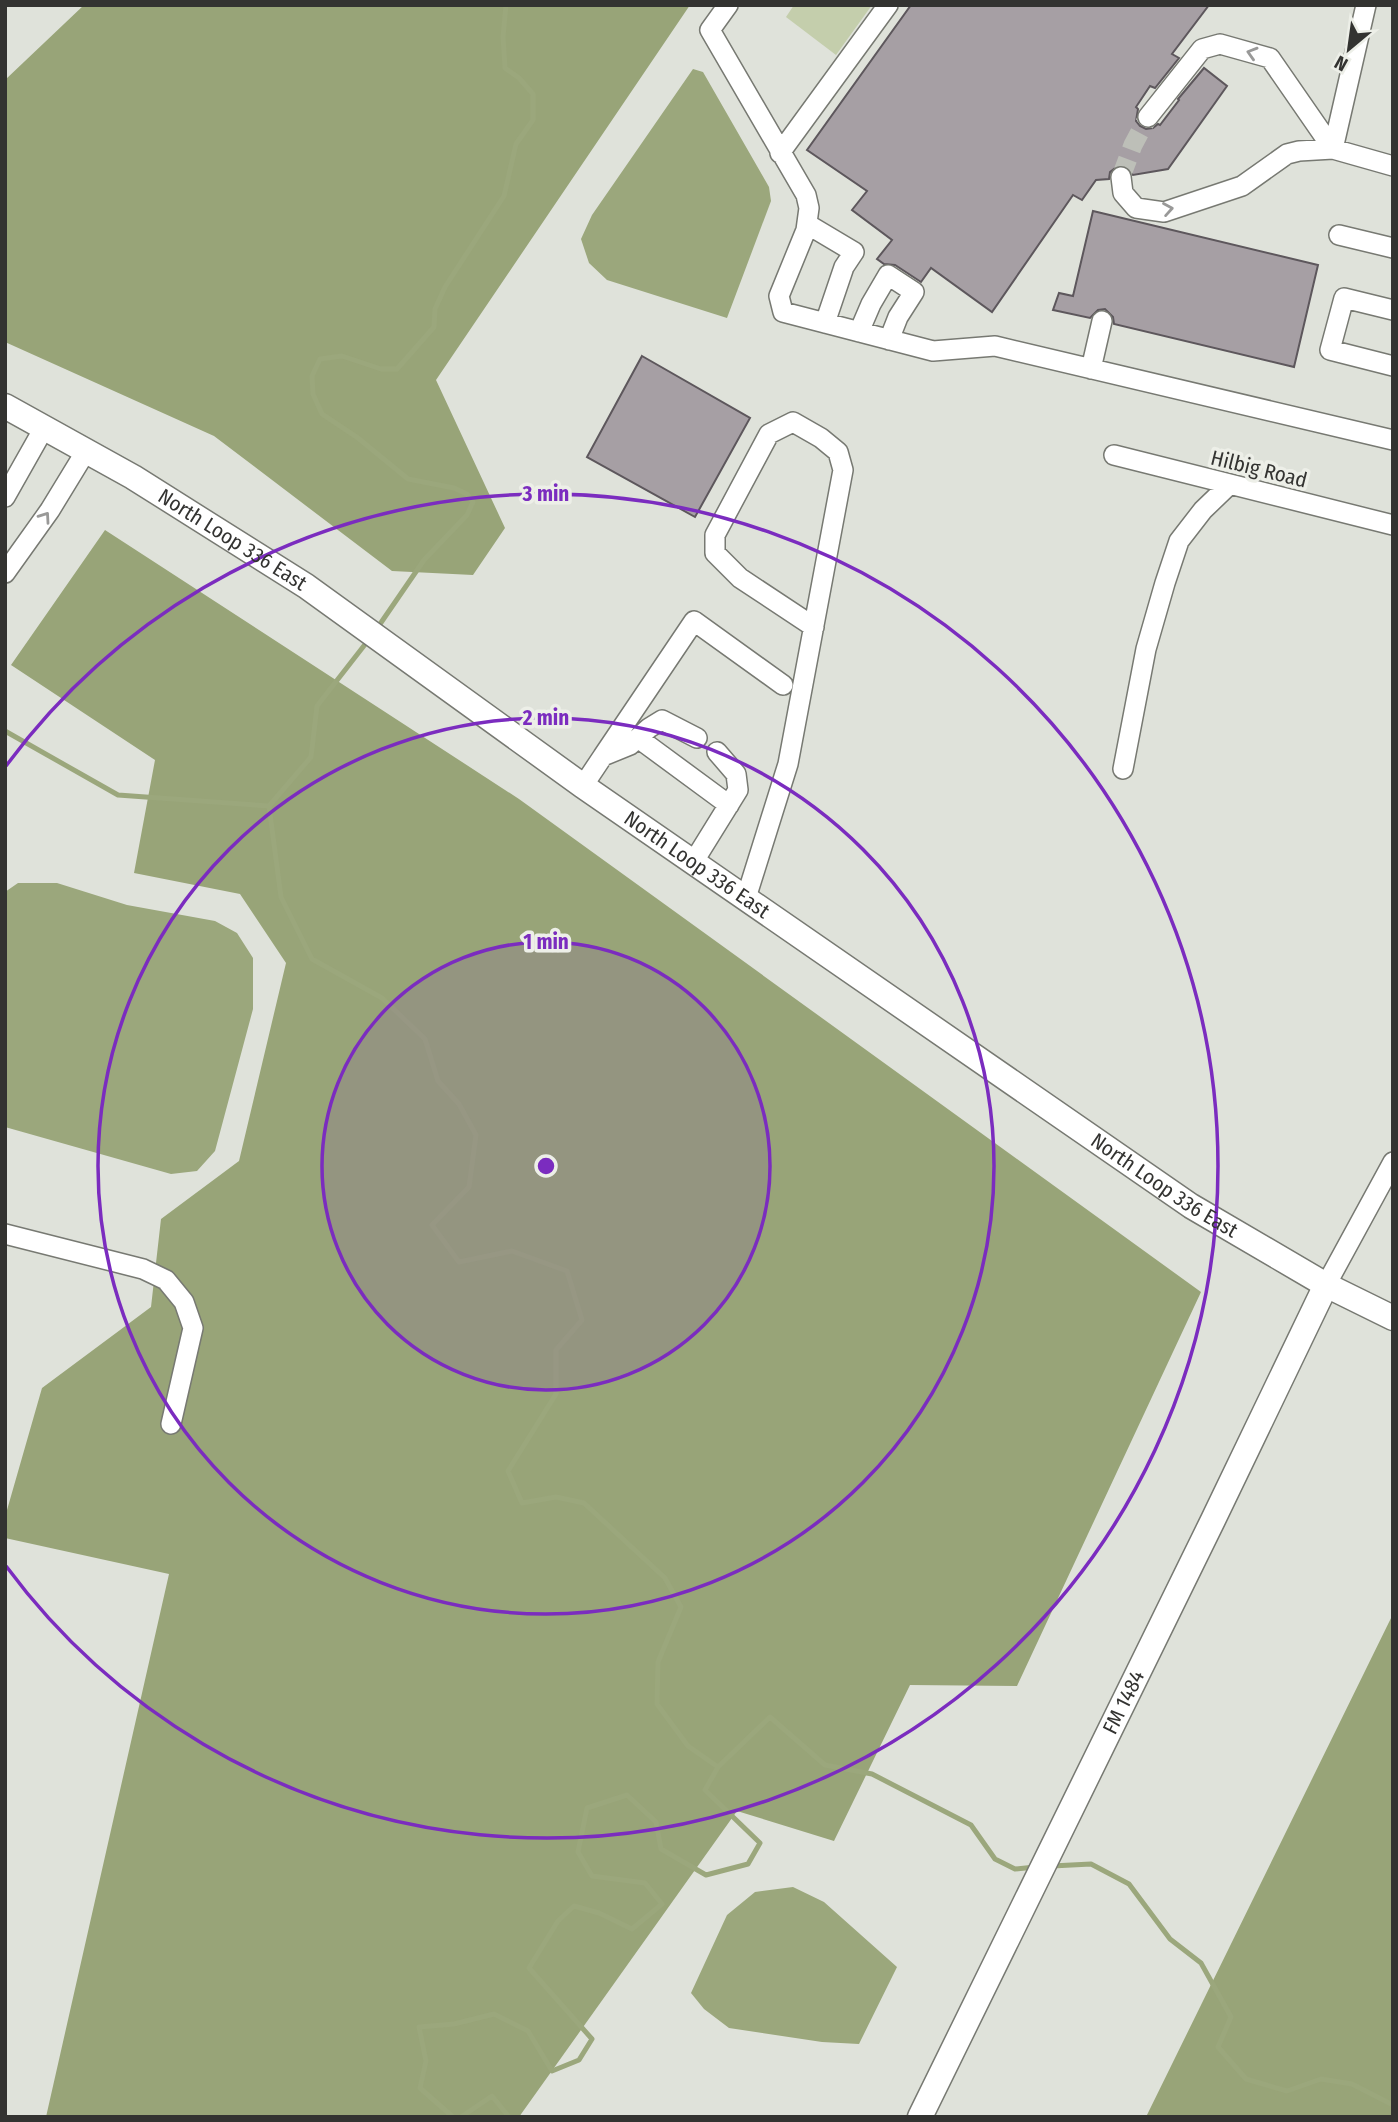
<svg xmlns="http://www.w3.org/2000/svg" width="1398" height="2122" viewBox="0 0 1398 2122" font-family="'Fira Sans Condensed',sans-serif">
<style>
.green{fill:#c4ceac}
.forest{fill:#98a478}
.water{fill:#9ba77c}
.lines{fill:none;stroke-linecap:round;stroke-linejoin:round}
.stream{stroke:#9ba77c;stroke-width:5}
.building{fill:#a69fa4;stroke:#5d575c;stroke-width:2}
.minor-tunnel{stroke:#bdbfb8;stroke-width:19;stroke-dasharray:19 10;stroke-linecap:butt}
.minor-casing{stroke:#777972;stroke-width:22}
.major-casing{stroke:#777972;stroke-width:27}
.minor{stroke:#fff;stroke-width:19}
.major{stroke:#fff;stroke-width:24}
.oneway{stroke:#999998}
.ring{fill:none;stroke:#7b2cbf;stroke-width:3.5}
.labels{text-anchor:middle;stroke-width:7;stroke-linejoin:round;paint-order:stroke}
.street-label{font-size:21px;fill:#333331;stroke:#edefe8}
.centre{fill:#7b2cbf;stroke:#edefe8;stroke-width:3.5}
.ring-label{font-size:21px;text-anchor:middle;font-weight:bold;fill:#7b2cbf;stroke:#edefe8;stroke-width:7;stroke-linejoin:round;paint-order:stroke}
</style>
<rect width="100%" height="100%" fill="#dfe2da"/>
<path class="green" d="M794 5H872L836 55 786 17Z"/>
<path class="forest" d="M84 5H690L436 380 505 528 473 575 392 571 214 436 5 342V80Z
M105 530 519 799 1201 1292 1017 1686 910 1685 834 1841 737 1811 519 2117H46L169 1574 5 1538V1517L42 1388 151 1307 161 1219 239 1161 286 963 240 894 134 873 155 760 11 665Z
M1393 1614V2117H1146Z"/>
<path class="water" d="M693 69 703 72 769 187 771 201 727 318 607 280 589 263 581 239 592 215Z
M18 883H57L127 905 215 921 237 933 253 958V1009L215 1151 197 1171 171 1174 5 1127V892Z
M793 1887 824 1902 897 1967 859 2044 822 2042 729 2028 704 2009 691 1993 727 1915 755 1892Z"/>
<g class="lines">
<path class="stream" d="M378 627 424 560 467 515 473 502 467 494 454 488 408 479 358 438 322 414 313 394 312 376 320 359 342 356 381 369H397L434 327 435 309 445 287 504 196 516 144 533 120V94L519 78 505 68 503 37 506 5
M5 731 118 795 269 806
M269 806 281 897 312 959 382 998 425 1039 438 1081 459 1104 476 1135 469 1187 432 1225 459 1262 512 1251 567 1271 582 1320 556 1350V1394L508 1471 522 1503 556 1497 584 1503 665 1578 681 1607 658 1662 657 1704 688 1746 718 1767 770 1717 825 1765 872 1774 971 1825 995 1859 1015 1869 1035 1867
M269 806 311 757 317 706 370 638
M1052 1866 1091 1864 1129 1884 1170 1939 1201 1963 1231 2017 1218 2047 1246 2079 1287 2091 1321 2079 1352 2084 1393 2105
M453 2117 420 2088 426 2061 419 2027 454 2024 494 2014 528 2031 552 2071 579 2060 592 2039 529 1968 558 1921 574 1906 599 1913 632 1929 662 1904 645 1883 592 1876 578 1852 587 1808 627 1795 656 1822 661 1849 706 1875 748 1864 760 1843 705 1790 718 1767
M461 2117 492 2096 509 2117"/>
</g>
<path class="building" d="M911 5H1209L1172 54 1179 58 1155 88 1150 86 1136 107 1138 109 1136 121 1140 126 1146 129 1153 128 1158 124 1160 125 1179 100 1178 99 1204 68 1227 86 1168 169 1133 175 1126 166 1119 165 1110 172 1109 179 1096 180 1082 200 1073 195 992 312 931 268 921 282 895 265 884 264 877 259 892 240 852 210 867 191 807 150Z
M1093 211 1318 265 1294 367 1114 324 1113 317 1105 309 1098 310 1090 318 1053 310 1059 293 1073 296Z
M642 356 750 418 695 517 587 457Z"/>
<g class="lines">
<path class="minor-tunnel" d="M1121 177 1133 145 1148 117"/>
<defs>
<path id="minor" d="M728 5 710 30 806 195 809 208 806 230 779 296 783 312 933 351 995 346 1393 440
M1366 5 1333 149 1393 166
M780 153 888 5
M1121 177 1123 193 1136 208 1164 212 1242 186 1287 154 1299 151 1333 149 1270 58 1220 44 1202 49 1148 117
M807 224 854 252 844 267 825 323
M1339 235 1393 248
M1393 310 1344 298 1330 350 1393 366
M859 332 871 304 888 275 914 292 898 317 889 340
M1091 369 1102 321
M1114 455 1393 525
M5 497 44 428
M5 573 50 510 86 451
M638 738 729 805
M697 738 662 720 649 728 630 745 603 756 694 621 783 685
M1123 769 1146 649 1165 583 1179 541 1203 510 1229 485
M583 786 603 756
M694 861 738 790 736 774 717 752
M746 898 788 764 843 470 838 452 821 438 793 422 769 434 715 535V553L740 578 814 627
M5 1234 143 1269 166 1280 184 1302 193 1328 171 1424
M1326 1285 1393 1162"/>
<g id="major">
<path id="s1" d="M5 406 133 477 306 586 583 786 1191 1206 1326 1285 1393 1318"/>
<path id="s2" d="M920 2117 1213 1520 1326 1285"/>
</g>
</defs>
<use href="#minor" class="minor-casing"/>
<use href="#major" class="major-casing"/>
<use href="#minor" class="minor"/>
<use href="#major" class="major"/>
</g>
<defs><path id="oneway-chevron" d="M-2-3.5L2.5 0L-2 3.5" fill="none" stroke-width="1.6" stroke-linecap="round" stroke-linejoin="round" transform="scale(1.75)"/></defs>
<g class="oneway">
<use href="#oneway-chevron" transform="translate(1252 53) rotate(-163)"/>
<use href="#oneway-chevron" transform="translate(1168 209) rotate(-10)"/>
<use href="#oneway-chevron" transform="translate(45 517) rotate(-55)"/>
</g>
<circle cx="546" cy="1166" r="224" fill="#7b2cbf" fill-opacity=".12"/>
<g class="ring">
<circle cx="546" cy="1166" r="224"/>
<circle cx="546" cy="1166" r="448"/>
<path d="M6 766A672 672 0 1 1 6 1566"/>
</g>
<g class="labels">
<g class="street-label">
<text transform="translate(1259 469) rotate(14)" y="7">Hilbig Road</text>
<text dy="7" stroke="none"><textPath href="#s1" startOffset="264">North Loop 336 East</textPath></text>
<text dy="7" stroke="none"><textPath href="#s1" startOffset="831">North Loop 336 East</textPath></text>
<text dy="7" stroke="none"><textPath href="#s1" startOffset="1398">North Loop 336 East</textPath></text>
<text dy="7" stroke="none"><textPath href="#s2" startOffset="462">FM 1484</textPath></text>
</g>
</g>
<circle cx="546" cy="1166" r="10" class="centre"/>
<g class="ring-label">
<text x="546" y="501">3 min</text>
<text x="546" y="725">2 min</text>
<text x="546" y="949">1 min</text>
</g>
<rect width="1398" height="2122" fill="none" stroke="#333331" stroke-width="14"/>
<g transform="translate(1349 49) rotate(209)" stroke="#edefe8" stroke-width="5" paint-order="stroke">
<path d="M0-5L12 26L0 18L-12 26Z" fill="#333331"/>
<text y="-10" font-size="19" font-weight="bold" text-anchor="middle" fill="#333331">N</text>
</g>
</svg>
